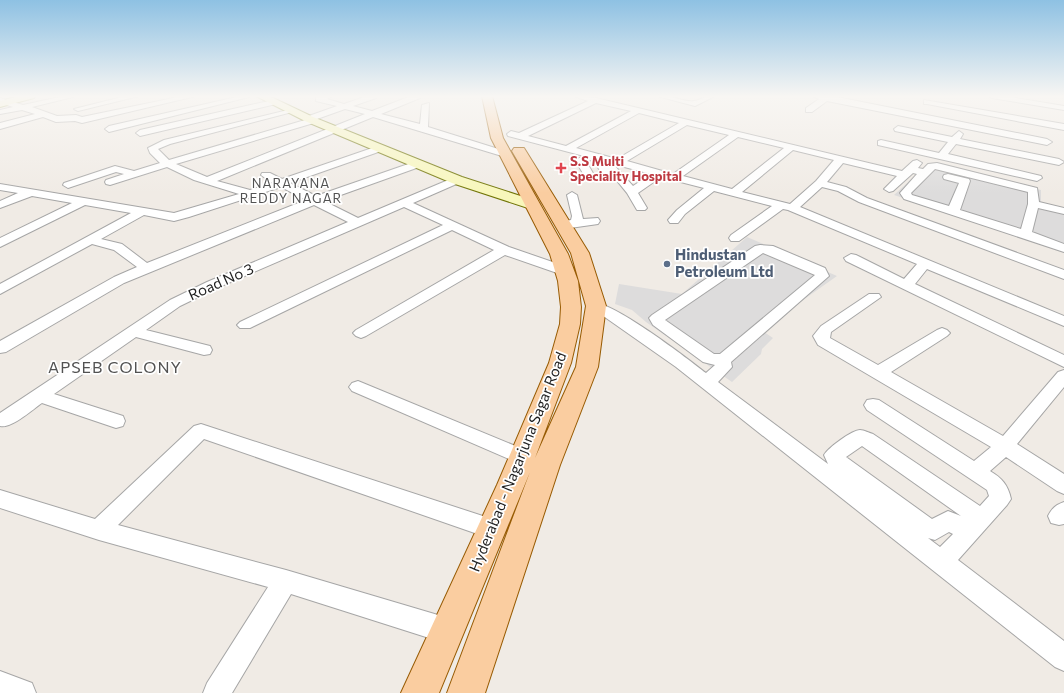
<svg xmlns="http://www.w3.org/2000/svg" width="1064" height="693" viewBox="0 0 1064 693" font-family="Commissioner,sans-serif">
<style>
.residential{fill:#dddcdc}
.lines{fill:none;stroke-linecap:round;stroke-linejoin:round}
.street-casing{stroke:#a6a6a6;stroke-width:2}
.secondary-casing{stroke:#717507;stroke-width:2}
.primary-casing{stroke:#975b03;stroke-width:2}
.street{fill:#fff;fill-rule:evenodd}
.secondary{fill:#f8f7bb;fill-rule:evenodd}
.primary{fill:#facda0;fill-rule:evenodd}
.health-dot{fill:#e0444e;stroke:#fff;stroke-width:1.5}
.service-dot{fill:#5c6f8a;stroke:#fff;stroke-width:1.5}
.labels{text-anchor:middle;stroke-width:3.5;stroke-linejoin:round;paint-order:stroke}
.far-health-label{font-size:13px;font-weight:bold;fill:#be3a42;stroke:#fff;text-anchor:start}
.far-neighbourhood-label{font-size:13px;letter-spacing:1px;fill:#525252;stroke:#fff}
.service-label{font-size:15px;font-weight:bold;fill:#4e5e75;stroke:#fff;text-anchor:start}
.street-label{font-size:15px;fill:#1f1f1f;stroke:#fff}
.neighbourhood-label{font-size:16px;letter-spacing:1px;fill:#525252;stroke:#fff}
</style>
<rect width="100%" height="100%" fill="#f0ebe5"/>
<path class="residential" d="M929 163 1041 190V204L1064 209V251L894 195Z
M747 237 837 276 789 310 764 332 773 338 762 349 761 354 732 382 646 322 632 310 615 304 619 284 682 294Z"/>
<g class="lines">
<defs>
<path id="street" d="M64 96H77L32 107 57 116 76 115 82 117 183 96H196L82 123 75 121 56 122 43 117 0 129V123L35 114 22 110 0 114V110L13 107 0 103V98L23 105Z
M126 96H139L78 111 74 109Z
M241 96H253L109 132 105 129 109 126Z
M321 96H332L327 99 344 104 367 96H377L376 98 353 106 372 111 411 96H421L420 98 381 114 420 124 422 105 429 103 428 127 508 152 510 154 508 156H502L373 117 217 181 250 190 272 183 261 175 262 173H270L282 179 378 146H384V150L290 183 316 196 414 162H422L423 164 422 166 324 201 358 218 453 178H461L462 180 461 182 413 203 509 247 570 268 572 271 570 274H560L505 255 366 336 361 338 356 336 353 333 356 330 494 250 452 230 250 328H240L237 325 240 322 443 225 404 207 217 288 180 306 146 330 210 346 212 350 210 354 204 355 136 337 54 394 123 416 125 421 123 426 116 428 42 403C32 410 11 429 0 426V413L170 300 207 282 348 222 314 205 124 283 6 352 0 353V341L114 277 137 267 114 250 92 244 0 294V284L131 213 85 205 0 247V238L72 203 32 196 0 208V201L18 193 0 190V184L174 213 239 194 194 180 167 167 110 185 106 184 105 182 106 180 124 174 116 172 68 188 63 185 64 183 115 166 134 171 160 163 150 153 148 148 164 140 292 109 296 111 170 144 158 149 169 160 305 120 306 117 337 106 316 101V97ZM345 109 365 114 207 177 176 164 317 122V119ZM281 187 306 200 147 263 122 244 101 239 144 215 174 221 189 217Z
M574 96 596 98 902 171 913 161 917 160 922 163 918 168 923 169 928 164 937 163 1037 188 1039 202 1064 208V214L1038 208 1032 232 1064 244V252L904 199 900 193 917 174 913 173 893 191 889 192 884 189 897 176 843 163 827 182 846 187 867 198 1064 270V279L859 202 838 191 822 187 800 207 1064 316V326L927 269 915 284 1064 355V367L846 261 844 258 851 254 856 255 904 279 917 264 788 210 783 209 739 241H731L729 238 731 235 772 206 714 191 685 214 678 223H670L668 220 677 210 704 188 661 177 638 193 647 208 645 210H637L627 193 614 177 609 180H587L575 160 584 156 508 136 507 134 511 131 519 133 588 101ZM596 103 631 111 566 146 528 136ZM639 113 679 123 617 159 576 148ZM687 125 729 135 673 174 627 161ZM738 137 784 148 732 189 683 176ZM793 150 834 160 816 181 790 204 742 192ZM592 160 594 161 602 174 594 175 586 161ZM613 164 651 174 633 186ZM935 169 1028 192V204L1021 229 960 210 970 181 969 179 948 174 944 175 943 177 944 179 959 183 949 206 912 195 911 193Z
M657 96C670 94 685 103 694 101 703 100 704 95 715 96L695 106Z
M812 96H832L1047 139 1052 142 1047 145 827 101 812 112H806V108L819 99Z
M988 96H1004L1064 106V110L992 98Z
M273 100 277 102 276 104 140 136 136 133 140 130Z
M924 100 1064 124V130L927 104H924Z
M898 126 952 137 959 131 963 134 960 139 1059 159 1064 162 1059 165 956 144 948 154 1041 176 1042 178 1037 181 878 145V141L881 140 939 153 948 142 895 131 894 129Z
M572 192 577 195 583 219 598 218 600 221 598 224 563 229 559 228 557 225 559 222 571 220 572 216 567 195Z
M760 245 773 246 825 268 829 276 731 362 732 367 718 382 828 464 824 455C828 448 852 430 860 430 864 430 869 433 873 434L980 506 989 496 987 490 867 410 864 405 867 400 873 399 879 400 974 461 991 447 818 345 813 336 821 326 869 294H879L881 297 831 332 830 338 878 365 937 330 942 328 947 330 950 333 947 336 891 372 1003 436 1058 372 1064 370V387L1017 444 1064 474V494L1057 491 1006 457 990 471C1002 478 1008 485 1011 499L1007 505 958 560 1064 641V671L1055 667 676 367 589 306 591 303C609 298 688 359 706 373L715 365 703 362 653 325 649 318 652 315 755 246ZM763 253 815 275 720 354H714L665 320ZM862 446 961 516 948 511 932 519 846 457ZM949 532 953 534 940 547 928 538 935 540Z
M358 381 530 452 533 457 530 462 523 465 516 462 352 391 349 387 352 383Z
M201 424 492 519 500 522 503 529 500 536 492 539 204 439 118 525 286 570 448 618 457 622 461 631 457 640 448 644 291 594 232 693H203L207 683 268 587 99 540 0 508V490L95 519 194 426Z
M1064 502V524L1059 525 1051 523 1048 516C1052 508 1056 505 1064 502Z
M0 671 32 683 36 693H0Z"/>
<path id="secondary" d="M19 96H35L34 98 0 107V101Z
M256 96H269L313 117 462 177 536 201 539 204 536 207 531 209 452 183 305 121Z"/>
<path id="primary" d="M482 96H492L503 138 568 254 578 281 581 307 580 324 571 363 535 458 576 367 586 306 571 253 512 151 514 148H524L589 253 606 306 598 367 560 465 485 693H447L530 472 439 693H401L497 485 549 363 560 324 561 307 558 281 550 254 491 138Z"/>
</defs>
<use href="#street" class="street-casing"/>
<use href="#secondary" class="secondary-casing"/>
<use href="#primary" class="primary-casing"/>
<use href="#street" class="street"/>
<use href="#secondary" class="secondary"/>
<use href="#primary" class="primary"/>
</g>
<linearGradient id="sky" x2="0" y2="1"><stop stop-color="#8ec1e3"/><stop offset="0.5" stop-color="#f8f6f3"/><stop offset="1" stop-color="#f8f6f3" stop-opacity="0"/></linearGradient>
<rect width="1064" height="193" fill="url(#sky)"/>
<path class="health-dot" d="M559 162h4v4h4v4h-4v4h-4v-4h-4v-4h4z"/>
<circle class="service-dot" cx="667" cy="264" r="4"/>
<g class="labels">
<g class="far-health-label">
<text x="570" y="166">S.S Multi<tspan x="570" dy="15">Speciality Hospital</tspan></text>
</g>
<g class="far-neighbourhood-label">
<text x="291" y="188">NARAYANA<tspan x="291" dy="15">REDDY NAGAR</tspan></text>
</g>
<g class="service-label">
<text x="675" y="260">Hindustan<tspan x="675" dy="17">Petroleum Ltd</tspan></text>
</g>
<g class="street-label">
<text transform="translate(221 282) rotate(-24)" y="5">Road No 3</text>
<text transform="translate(518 462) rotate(-68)" y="5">Hyderabad - Nagarjuna Sagar Road</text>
</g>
<g class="neighbourhood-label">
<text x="115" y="373">APSEB COLONY</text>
</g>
</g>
</svg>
